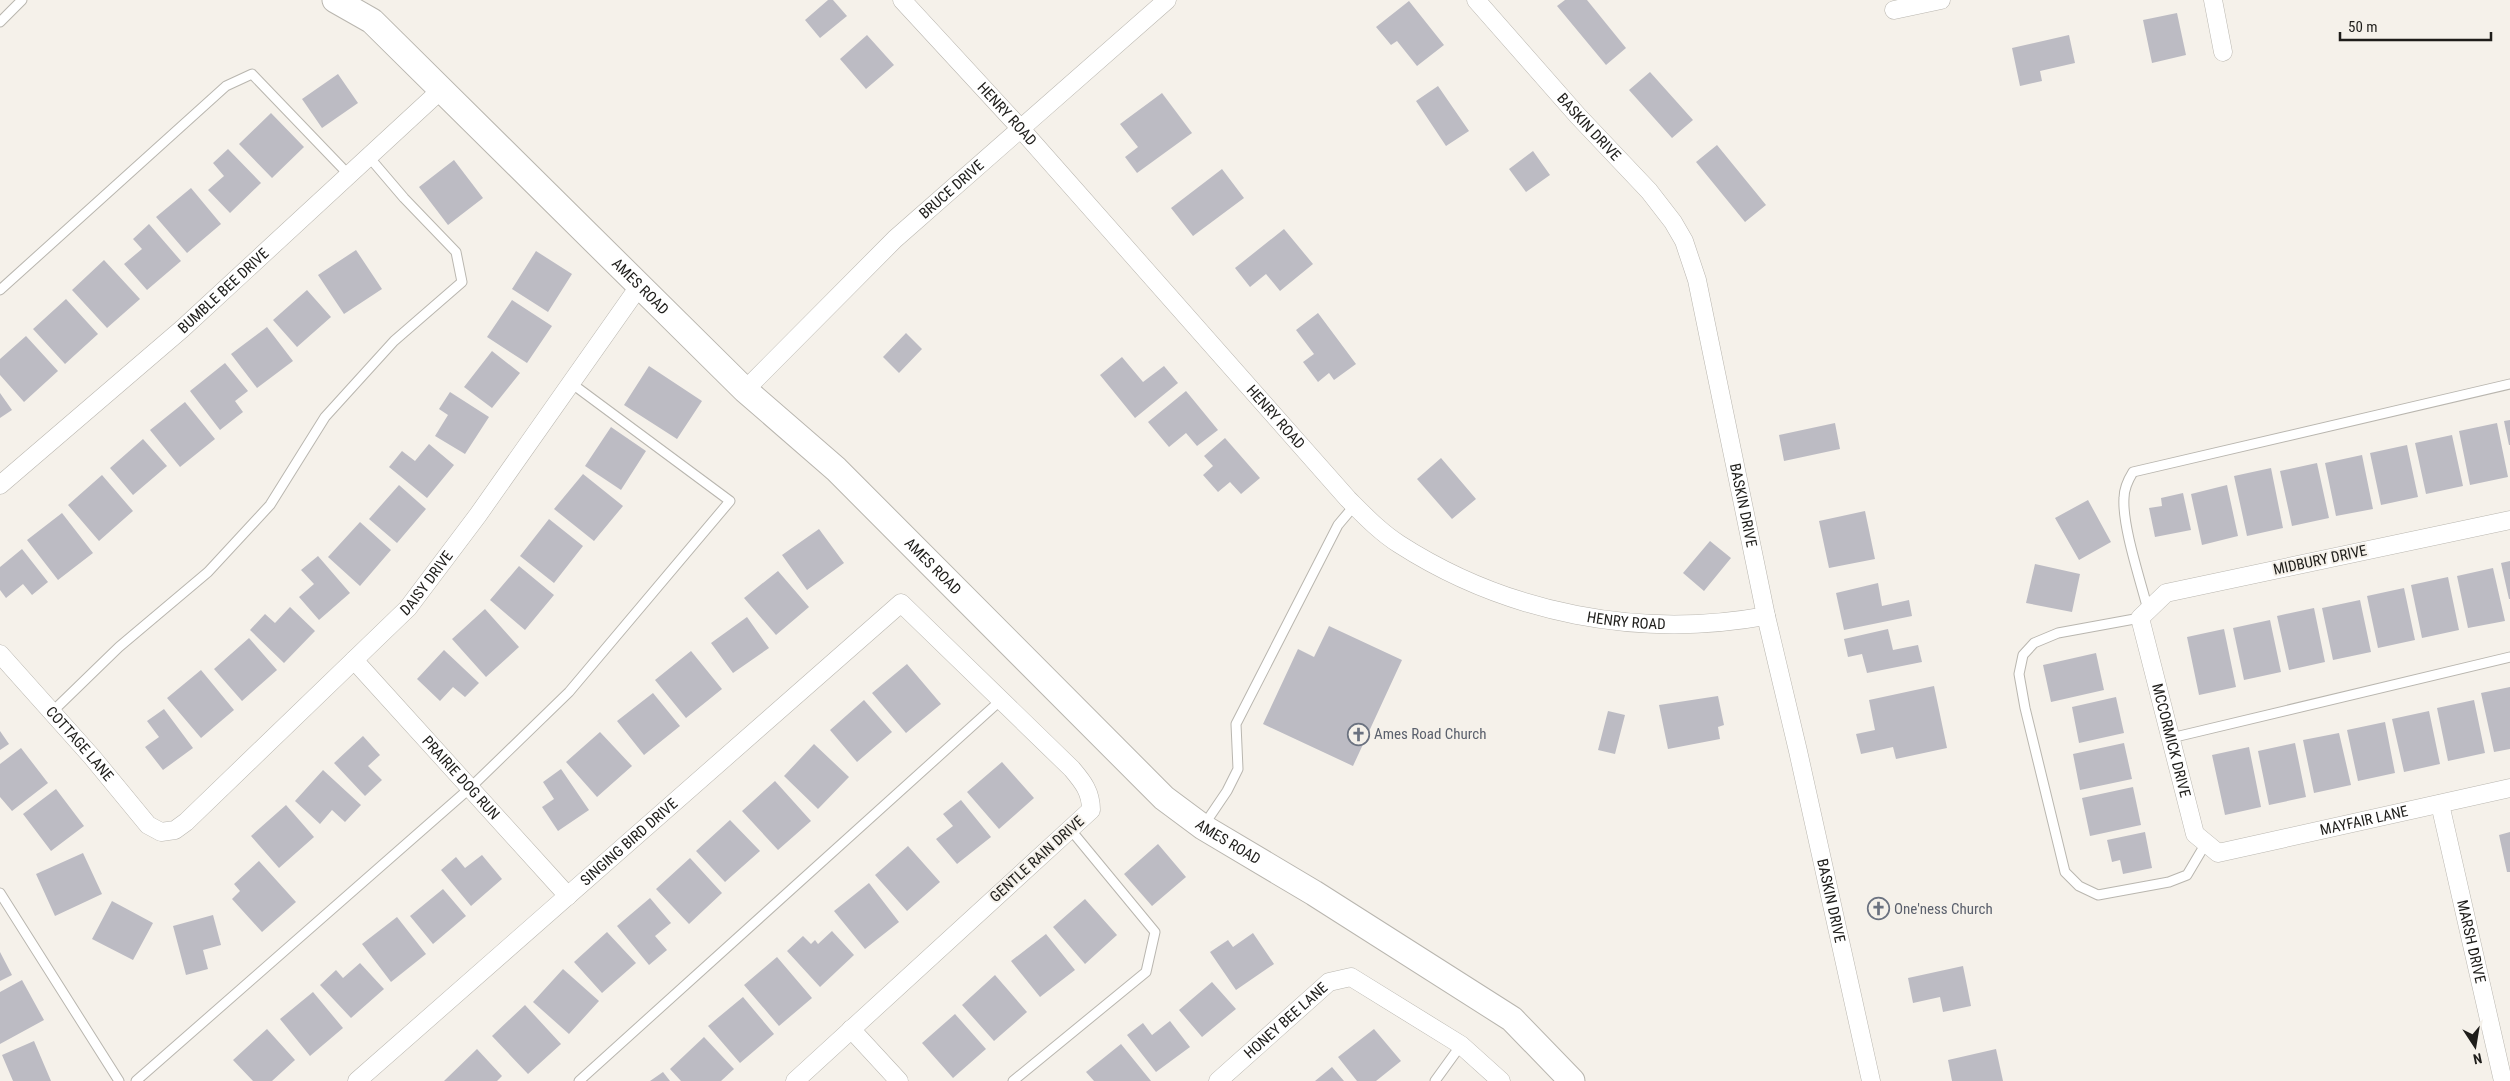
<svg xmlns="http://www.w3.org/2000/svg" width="2510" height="1081" viewBox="0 0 2510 1081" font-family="'Roboto Condensed',sans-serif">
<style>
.building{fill:#bcbbc3}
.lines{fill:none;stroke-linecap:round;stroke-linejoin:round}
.lane-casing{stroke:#b9b6af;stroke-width:11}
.street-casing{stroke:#b9b6af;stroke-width:19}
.secondary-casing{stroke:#b9b6af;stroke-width:27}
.lane{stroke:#fff;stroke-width:9}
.street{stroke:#fff;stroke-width:18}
.secondary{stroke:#fff;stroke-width:25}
.labels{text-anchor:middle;stroke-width:4;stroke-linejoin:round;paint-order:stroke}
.street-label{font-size:15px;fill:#1e1d1a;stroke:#f5f1ea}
.worship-label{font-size:15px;fill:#5b616d;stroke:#f5f1ea;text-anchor:start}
</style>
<rect width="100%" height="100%" fill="#f5f1ea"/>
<path class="building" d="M828 0H833L847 16 820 38 805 20Z
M1565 0H1587L1626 48 1606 65 1557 6Z
M1409 1 1444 45 1417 66 1397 41 1391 45 1376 27Z
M2177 13 2186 55 2152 63 2143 20Z
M867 35 894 65 866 89 840 59Z
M2069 35 2075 63 2040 71 2042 81 2020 86 2012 48Z
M1650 72 1693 120 1672 138 1629 90Z
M338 74 358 103 322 128 302 99Z
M1438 86 1469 131 1446 146 1416 101Z
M1162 93 1192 133 1137 173 1125 157 1138 147 1120 124Z
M271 113 304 147 272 178 239 144Z
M1717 145 1766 205 1745 222 1696 162Z
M228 149 261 183 230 213 208 190 224 176 213 163Z
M1533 151 1550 175 1526 192 1509 169Z
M454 160 483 198 448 225 419 187Z
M1222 169 1244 198 1193 236 1171 208Z
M191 188 221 224 187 253 156 217Z
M149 224 181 261 147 290 124 264 142 249 133 239Z
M1284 229 1313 264 1280 291 1266 274 1250 287 1235 268Z
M356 250 382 289 344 314 318 275Z
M536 251 572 274 548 312 512 289Z
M104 260 140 299 107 328 72 290Z
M307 290 331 317 297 347 273 320Z
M66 299 98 334 65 364 33 329Z
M512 300 552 326 527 363 487 337Z
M1318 313 1356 364 1334 380 1329 373 1318 382 1303 362 1314 354 1296 330Z
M267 327 293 361 257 388 231 354Z
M906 333 922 349 899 373 883 357Z
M26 336 58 371 24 402 0 375V359Z
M492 351 520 373 492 408 464 387Z
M1122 357 1143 382 1164 366 1178 383 1135 418 1100 375Z
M225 363 248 391 235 401 243 412 220 430 190 391Z
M649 366 702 401 677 439 624 405Z
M1186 391 1218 430 1197 446 1186 433 1169 447 1148 422Z
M450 392 489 417 465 454 435 436 448 415 439 409Z
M0 393 12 410 0 418Z
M185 402 215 439 180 467 150 430Z
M2510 420V445H2509L2504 421Z
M1835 423 1840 449 1784 461 1779 435Z
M2497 423 2508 477 2470 485 2459 431Z
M611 427 646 451 621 490 585 466Z
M2452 435 2463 486 2426 494 2415 443Z
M1225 438 1260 478 1241 494 1230 482 1218 492 1203 475 1213 466 1204 456Z
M143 439 167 466 133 495 110 468Z
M429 444 454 465 427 498 389 467 402 451 415 461Z
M2407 445 2418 497 2381 505 2370 453Z
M2362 455 2373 509 2336 516 2325 463Z
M1441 458 1476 499 1452 519 1417 479Z
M2317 463 2329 518 2292 526 2280 471Z
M2271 468 2283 528 2247 536 2234 476Z
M583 474 623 506 594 541 554 509Z
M102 475 133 511 99 541 68 505Z
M399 485 426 509 397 543 369 519Z
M2227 485 2238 536 2202 545 2191 494Z
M2183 493 2191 530 2155 537 2149 508 2162 506 2161 498Z
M2088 500 2111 542 2079 560 2055 518Z
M1865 511 1875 559 1829 568 1819 521Z
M62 513 93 553 58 580 27 540Z
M549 519 583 546 554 583 520 556Z
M360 522 391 550 360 586 328 557Z
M819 529 844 563 807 590 782 555Z
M1710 541 1731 558 1704 591 1683 573Z
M22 549 48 582 32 595 23 584 6 598 0 590V567Z
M318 556 350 593 319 620 299 597 314 584 301 570Z
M2510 561V599H2509L2501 563Z
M2035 564 2080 574 2072 612 2026 603Z
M519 566 554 595 525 630 490 600Z
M2493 568 2505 621 2468 628 2457 576Z
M778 571 809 607 776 635 744 598Z
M2448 577 2459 630 2422 638 2411 585Z
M1878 583 1882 606 1909 600 1912 616 1844 630 1836 593Z
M2404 588 2415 640 2378 648 2367 596Z
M2360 600 2371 652 2333 660 2322 608Z
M290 607 315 631 284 663 250 630 265 614 275 623Z
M2314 608 2325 662 2289 670 2277 616Z
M485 609 519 647 486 677 452 639Z
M747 617 769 648 733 673 711 643Z
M2270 620 2281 672 2244 680 2233 628Z
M1329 626 1402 660 1353 766 1263 724 1298 649 1314 657Z
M1888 629 1893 650 1918 645 1922 662 1867 673 1862 654 1848 657 1844 639Z
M2224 629 2236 687 2199 695 2187 637Z
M249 638 277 670 242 701 214 669Z
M444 650 479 683 465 697 453 687 440 701 417 679Z
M691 651 722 689 686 718 655 680Z
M2096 653 2104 690 2051 702 2043 665Z
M907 664 941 704 906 733 872 693Z
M201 670 234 710 201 738 167 698Z
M1934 686 1947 748 1896 759 1893 747 1861 754 1856 734 1875 730 1869 700Z
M2510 687V749L2494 752 2481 693Z
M653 693 680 726 644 755 617 721Z
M1718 696 1724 725 1718 727 1720 739 1668 749 1659 705Z
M2116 697 2124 733 2079 743 2072 707Z
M864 700 892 732 857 762 830 730Z
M2474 700 2485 753 2448 761 2437 708Z
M164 709 193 748 163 770 145 747 159 737 147 721Z
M1608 711 1625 715 1615 754 1598 750Z
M2429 711 2440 764 2404 772 2392 719Z
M2385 722 2395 773 2358 781 2347 730Z
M0 731 9 744 0 750Z
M600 732 632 766 597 797 566 762Z
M2339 733 2351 785 2314 793 2303 740Z
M363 736 380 755 368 766 382 780 365 796 334 763Z
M2124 743 2132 779 2080 790 2073 754Z
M2295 743 2306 797 2269 805 2258 751Z
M814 744 849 777 818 809 784 776Z
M2249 747 2261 807 2225 815 2212 755Z
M21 748 48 783 12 811 0 797V764Z
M1002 762 1034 798 999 829 967 792Z
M561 769 589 810 558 831 542 807 554 799 543 782Z
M323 770 361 805 345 822 332 810 320 824 295 801Z
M775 781 811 821 778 850 742 811Z
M2133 787 2141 825 2090 836 2082 798Z
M56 789 84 826 51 851 23 814Z
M961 800 991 837 957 864 936 839 953 826 943 814Z
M286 805 314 837 279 868 251 836Z
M730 820 760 851 725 882 696 851Z
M2145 832 2152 868 2123 874 2120 860 2112 862 2107 840Z
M2510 832V872H2507L2499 835Z
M1158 844 1186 877 1152 906 1124 874Z
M908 846 940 882 907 911 875 875Z
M83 853 102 894 55 916 36 874Z
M482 855 502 879 471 906 441 870 456 857 465 868Z
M690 858 722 893 689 924 656 889Z
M259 861 296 902 262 932 232 899 240 891 234 884Z
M869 883 899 922 865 949 834 911Z
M443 889 466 916 433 944 410 916Z
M650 898 671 923 655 936 667 950 649 965 617 926Z
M1085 899 1117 935 1085 964 1053 927Z
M112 901 153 923 133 960 92 939Z
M213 915 221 945 203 950 208 969 186 975 173 926Z
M397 917 426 954 391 982 362 944Z
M832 931 854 955 820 987 787 951 803 936 811 944 815 940 818 944Z
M607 932 636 963 602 993 574 962Z
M1253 933 1274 964 1236 990 1210 952 1228 940 1233 947Z
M1046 934 1075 970 1040 997 1011 961Z
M0 952 12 975 0 981Z
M777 957 812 998 779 1026 744 985Z
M360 963 384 989 351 1018 320 985 336 970 343 978Z
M1963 966 1971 1006 1943 1012 1940 997 1913 1003 1908 978Z
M563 969 599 1001 569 1034 533 1002Z
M995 975 1027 1012 994 1041 962 1005Z
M22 980 44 1020 0 1044V992Z
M1212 982 1236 1009 1202 1037 1179 1010Z
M313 992 343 1028 310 1056 280 1019Z
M743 997 774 1034 740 1063 708 1026Z
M525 1005 561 1044 528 1074 492 1036Z
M955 1014 986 1049 953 1078 922 1043Z
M1170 1021 1190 1047 1156 1072 1127 1035 1143 1023 1152 1035Z
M267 1029 295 1060 272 1081H253L233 1060Z
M1374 1029 1401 1061 1376 1081H1357L1338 1057Z
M704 1037 734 1069 721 1081H681L670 1069Z
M34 1041 51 1081H13L2 1055Z
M1121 1044 1151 1081H1094L1086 1072Z
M477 1049 502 1076 497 1081H444Z
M1996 1049 2003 1081H1952L1948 1060Z
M1332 1067 1344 1081H1315Z
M663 1072 670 1081H650Z"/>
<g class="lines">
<defs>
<path id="lane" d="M0 22 22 0
M0 290 226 86 252 74 349 175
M2148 610C2141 582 2122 526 2124 498 2124 489 2128 480 2133 472L2510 384
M2140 618 2058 633 2034 643 2023 655 2019 674 2025 708 2065 872 2079 886 2098 895 2169 882 2187 875 2206 843
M52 712 119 647 208 572 270 505 325 417 394 341 462 282 456 252 404 198 369 157
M2171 738 2510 657
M1204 825 1227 791 1238 769 1236 724 1338 525 1354 506
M0 893 119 1081
M136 1081 470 788 569 692 730 501 571 383
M579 1081 1001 700
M1013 1081 1146 972 1155 932 1070 829
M1435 1081 1461 1045"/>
<g id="street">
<path id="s1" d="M902 0 1021 129 1348 499C1364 515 1380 532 1399 544 1508 614 1640 639 1766 616"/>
<path id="s2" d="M1476 0 1578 116 1649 191 1673 222 1684 241 1697 280 1766 616 1798 751 1871 1081"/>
<path d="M2213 0 2223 52"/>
<path d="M1894 10 1941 0"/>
<path id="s3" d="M745 390 895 239 1167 0"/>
<path id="s4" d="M0 485 182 329 442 89"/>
<path id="s5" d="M2510 520 2166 593 2140 618 2195 834 2218 853 2510 788"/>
<path id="s6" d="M0 654 92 757 148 825 161 832 175 830 186 822 408 608 478 515 640 285"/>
<path id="s7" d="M354 660 568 896"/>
<path id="s8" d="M2440 804 2503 1081"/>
<path d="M851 1029 899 1081"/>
<path id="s9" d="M357 1081 901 603 1072 769C1083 782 1091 792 1091 810L795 1081"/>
<path id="s10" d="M1218 1081 1329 982 1351 977 1461 1045 1501 1081"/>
</g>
<g id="secondary">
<path id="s11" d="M335 0 372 21 745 390 836 469 1164 798 1203 827 1314 893 1512 1019 1572 1081"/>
</g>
</defs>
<use href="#lane" class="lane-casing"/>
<use href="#street" class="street-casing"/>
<use href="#secondary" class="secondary-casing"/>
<use href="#lane" class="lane"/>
<use href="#street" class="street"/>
<use href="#secondary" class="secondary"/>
</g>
<defs>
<symbol id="church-ring" viewBox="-11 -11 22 22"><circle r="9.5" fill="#f5f1ea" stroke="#6b7280" stroke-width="1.5"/><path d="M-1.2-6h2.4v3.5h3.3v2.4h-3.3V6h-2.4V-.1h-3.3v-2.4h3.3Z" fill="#6b7280"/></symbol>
</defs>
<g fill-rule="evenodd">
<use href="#church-ring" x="1346" y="722" width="25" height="25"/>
<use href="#church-ring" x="1866" y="896" width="25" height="25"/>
</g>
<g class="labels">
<g class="street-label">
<text dy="5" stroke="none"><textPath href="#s1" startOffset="155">HENRY ROAD</textPath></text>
<text dy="5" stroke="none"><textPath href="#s2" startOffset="170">BASKIN DRIVE</textPath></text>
<text dy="5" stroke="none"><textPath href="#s3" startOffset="288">BRUCE DRIVE</textPath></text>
<text dy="5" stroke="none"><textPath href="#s11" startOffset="420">AMES ROAD</textPath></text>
<text dy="5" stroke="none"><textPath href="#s4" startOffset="296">BUMBLE BEE DRIVE</textPath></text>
<text dy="5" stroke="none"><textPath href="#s1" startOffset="560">HENRY ROAD</textPath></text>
<text dy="5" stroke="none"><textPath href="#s2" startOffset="590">BASKIN DRIVE</textPath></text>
<text transform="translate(2320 560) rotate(-12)" y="5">MIDBURY DRIVE</text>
<text dy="5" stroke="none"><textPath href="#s11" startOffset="825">AMES ROAD</textPath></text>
<text dy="5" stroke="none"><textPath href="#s6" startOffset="608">DAISY DRIVE</textPath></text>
<text dy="5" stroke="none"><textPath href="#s1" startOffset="980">HENRY ROAD</textPath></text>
<text dy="5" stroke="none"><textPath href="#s5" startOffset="514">MCCORMICK DRIVE</textPath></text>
<text dy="5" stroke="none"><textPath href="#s6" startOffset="120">COTTAGE LANE</textPath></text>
<text dy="5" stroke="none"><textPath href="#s7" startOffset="159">PRAIRIE DOG RUN</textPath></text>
<text dy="5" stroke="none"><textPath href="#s5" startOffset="790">MAYFAIR LANE</textPath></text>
<text dy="5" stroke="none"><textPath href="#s11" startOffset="1230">AMES ROAD</textPath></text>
<text dy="5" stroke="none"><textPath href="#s9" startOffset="362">SINGING BIRD DRIVE</textPath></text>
<text transform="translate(1037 859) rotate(-42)" y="5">GENTLE RAIN DRIVE</text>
<text dy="5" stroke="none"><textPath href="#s2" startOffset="995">BASKIN DRIVE</textPath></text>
<text dy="5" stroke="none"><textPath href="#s8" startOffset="141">MARSH DRIVE</textPath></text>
<text dy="5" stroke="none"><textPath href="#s10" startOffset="91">HONEY BEE LANE</textPath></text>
</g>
<g class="worship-label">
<text x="1374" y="739">Ames Road Church</text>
<text x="1894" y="914">One'ness Church</text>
</g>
</g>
<g transform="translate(2475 1046) rotate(168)" stroke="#f5f1ea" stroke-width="4" paint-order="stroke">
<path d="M0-4L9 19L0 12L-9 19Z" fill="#1e1d1a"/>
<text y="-8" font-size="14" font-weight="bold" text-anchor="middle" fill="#1e1d1a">N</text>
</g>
<path d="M2340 32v8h151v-8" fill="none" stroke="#1e1d1a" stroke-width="2.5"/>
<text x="2348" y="32" font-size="15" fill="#1e1d1a" stroke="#f5f1ea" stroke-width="4" paint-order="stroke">50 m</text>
</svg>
